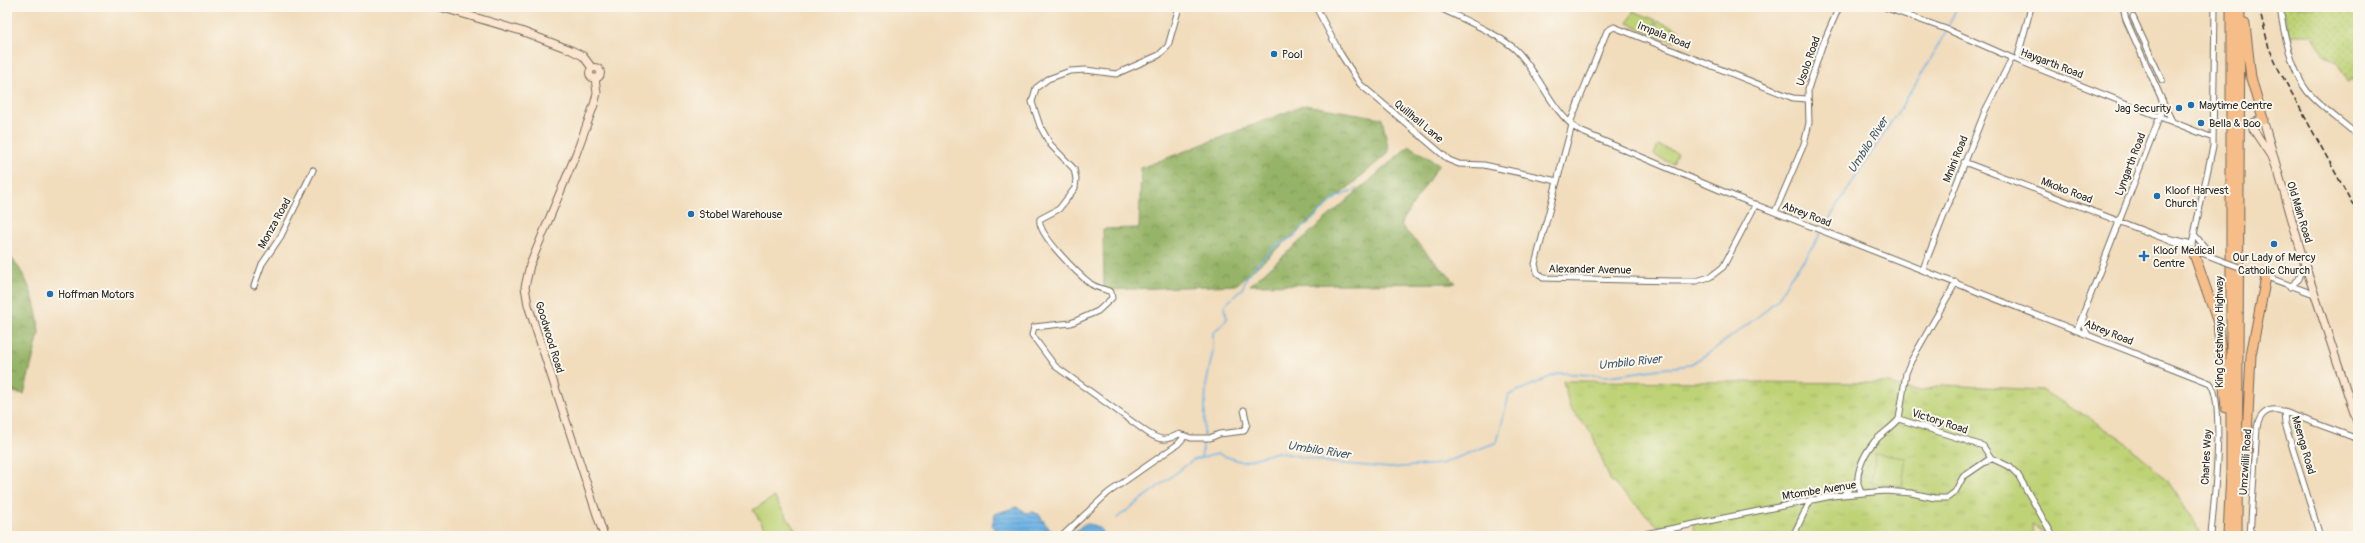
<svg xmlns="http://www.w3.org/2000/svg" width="2365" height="543" viewBox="0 0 2365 543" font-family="Pangolin,sans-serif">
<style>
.grass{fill:url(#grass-tufts);stroke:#747e50}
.forest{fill:url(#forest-crowns);stroke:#607049}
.park{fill:url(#park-dots);stroke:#747e50}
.pitch{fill:#bed276;stroke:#747e50}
.water{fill:url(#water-rules);stroke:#4e7088}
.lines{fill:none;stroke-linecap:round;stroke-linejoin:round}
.stream{stroke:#70b4e6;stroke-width:1.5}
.street-casing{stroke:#70695d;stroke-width:7}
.secondary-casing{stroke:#70695d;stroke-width:9}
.highway-casing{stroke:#70695d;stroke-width:11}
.street{stroke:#fff;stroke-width:5}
.secondary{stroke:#fce5cf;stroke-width:7}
.highway{stroke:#f7bd88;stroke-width:9}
.rail{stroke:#2b2b2b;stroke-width:1.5;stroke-dasharray:6 3;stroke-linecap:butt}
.street-bridge-casing{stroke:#70695d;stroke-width:7;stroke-linecap:butt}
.street-bridge{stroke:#fff;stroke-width:5}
.poi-dot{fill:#1f6fb2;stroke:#fbf7ec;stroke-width:1.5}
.labels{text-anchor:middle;stroke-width:4;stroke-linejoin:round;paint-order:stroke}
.street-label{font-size:11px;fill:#2b2b2b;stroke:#fbf7ec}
.poi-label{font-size:11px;fill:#2b2b2b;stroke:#fbf7ec;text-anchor:start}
.water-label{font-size:12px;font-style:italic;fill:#435b6c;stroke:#fbf7ec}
</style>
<defs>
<pattern id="grass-tufts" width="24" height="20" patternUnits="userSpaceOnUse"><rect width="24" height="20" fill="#bed276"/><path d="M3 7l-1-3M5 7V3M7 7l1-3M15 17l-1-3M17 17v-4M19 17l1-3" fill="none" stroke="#a3b466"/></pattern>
<pattern id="forest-crowns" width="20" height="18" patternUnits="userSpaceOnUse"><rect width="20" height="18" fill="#96b467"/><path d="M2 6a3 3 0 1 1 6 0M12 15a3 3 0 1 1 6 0" fill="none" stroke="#7b9355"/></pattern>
<pattern id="park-dots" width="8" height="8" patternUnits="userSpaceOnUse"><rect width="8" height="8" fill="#bed276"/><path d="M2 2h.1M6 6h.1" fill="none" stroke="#a3b466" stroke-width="1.8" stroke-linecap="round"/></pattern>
<pattern id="water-rules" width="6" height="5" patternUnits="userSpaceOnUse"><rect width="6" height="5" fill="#70b4e6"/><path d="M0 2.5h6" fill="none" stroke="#5c93bb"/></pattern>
</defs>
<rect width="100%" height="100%" fill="#fbf7ec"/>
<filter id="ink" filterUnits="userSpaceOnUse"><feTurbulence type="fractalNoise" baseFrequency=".025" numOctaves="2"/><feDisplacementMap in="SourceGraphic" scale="8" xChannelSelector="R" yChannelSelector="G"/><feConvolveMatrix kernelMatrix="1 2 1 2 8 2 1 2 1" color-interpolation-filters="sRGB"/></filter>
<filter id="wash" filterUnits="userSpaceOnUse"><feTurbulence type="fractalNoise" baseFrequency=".012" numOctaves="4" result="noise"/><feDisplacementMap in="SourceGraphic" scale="16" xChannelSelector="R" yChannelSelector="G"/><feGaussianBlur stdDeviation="0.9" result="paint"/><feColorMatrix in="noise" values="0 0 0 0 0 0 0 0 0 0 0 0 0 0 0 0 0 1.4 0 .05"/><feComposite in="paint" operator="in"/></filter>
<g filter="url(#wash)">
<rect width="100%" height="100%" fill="#f1dcbb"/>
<path class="grass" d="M1563 381 1887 383C1893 383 1895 386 1901 388 1914 393 1932 389 1944 385L2041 390 2088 417 2126 443 2166 480 2199 529 2200 536H2049L2032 525 2033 536H1695L1694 527 1691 521 1660 528 1610 480 1592 434 1570 408Z"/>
<path class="forest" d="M1305 105 1382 118 1389 152 1236 285 1104 290 1103 229 1139 228 1141 168Z
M1409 146 1439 164 1400 225 1456 283 1250 285Z
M7 253C27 273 38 305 39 334L24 394 7 391Z"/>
<path class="park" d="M2283 7H2358V81L2353 79 2347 82 2337 62 2323 54 2312 34H2297L2289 37Z"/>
<path class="pitch" d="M1633 11 1656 20 1651 33 1628 23Z
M1658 21 1679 30 1675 42 1653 34Z
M1658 145 1677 153 1673 164 1654 155Z
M1875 454 1906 458 1902 486 1871 483Z
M774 497 799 536H770L753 510Z"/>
<path class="water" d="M1016 507 1023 510 1025 513 1033 512 1040 515C1044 524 1050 528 1055 536H999L992 526 995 514Z
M1084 524C1095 524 1101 526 1105 536H1070Z"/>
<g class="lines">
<path class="stream" d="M1948 27 1957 7
M1823 230C1862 162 1910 100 1946 31
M1204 436 1206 386 1213 350V333L1227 319 1224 306 1242 289 1248 274 1274 247 1293 237 1337 197 1357 189
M1201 458 1204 440
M1117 518 1193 460 1218 454 1243 462 1277 452 1334 463 1389 468 1441 464 1497 442 1509 395 1559 373 1609 376 1689 365 1709 353 1760 315 1778 299 1790 278 1809 253 1821 233
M1053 534H1059
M1068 536H1069"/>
</g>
</g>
<g filter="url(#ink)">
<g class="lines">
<defs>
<path id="street" d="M1179 7 1168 46 1159 55 1116 74 1086 70 1070 71 1048 79 1036 88 1032 102 1040 126 1050 144 1074 169 1076 179 1075 188 1059 209 1040 219C1036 233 1079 275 1091 284 1097 288 1104 289 1111 292L1112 298 1098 311 1071 323 1034 327 1032 335 1055 366 1148 433C1161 441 1166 441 1179 434L1191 438H1210L1219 434 1244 431 1247 424 1244 410
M1316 7 1340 53 1360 84 1449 160 1459 164 1484 165 1557 181
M1438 7C1460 18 1499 34 1516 50 1540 74 1551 112 1580 131L1736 197 2210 383C2226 403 2213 507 2211 536
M1884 7 1946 29 2012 58 2213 138
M2280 7C2283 31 2292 72 2307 91 2321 108 2342 121 2358 136
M1288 8 1289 7
M2133 17 2162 80
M2017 60 2031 7
M2163 103 2172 121
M1570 123 1607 31 1614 27 1793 98 1807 99
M1572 125 1535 264 1537 272 1543 278 1672 281H1696L1710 277 1723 267 1756 204
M1964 162 2220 260
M1775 212 1804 144 1809 123 1808 89 1822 46 1839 7
M2194 234 2211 255
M2164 237 2192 244
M2193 251 2192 244 2213 146 2215 7
M1923 269 1985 111 2012 58
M2250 271 2314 294
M1956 282 1911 361 1906 373 1899 419 1983 446 1991 458 2010 467 2018 475 2053 536
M254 286 262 264 281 236 313 170
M2290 287 2299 279 2304 263
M2084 317V327L2087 333
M2077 330 2160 116 2163 102 2126 20 2123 7
M2284 411 2285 424 2320 536
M1862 493C1851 479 1864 454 1874 442 1882 433 1892 428 1899 419
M1844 494 1858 480
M1062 536 1108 493 1178 444 1185 436
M1635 536 1832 496 1885 491 1911 493 1935 498H1947L1955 492 1963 477 1991 458
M1793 536 1811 499
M2250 536 2257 428C2259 414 2268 407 2282 411L2358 439"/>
<path id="secondary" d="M440 7 521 31 571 50 583 56 592 68
M589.5 73a5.5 5.5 0 1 1 11 0a5.5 5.5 0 1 1-11 0Z
M595 78 597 93 594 105 576 154 530 265 525 287 528 305 604 536
M2276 170 2271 156 2253 129V123L2263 119 2304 262 2358 425"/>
<path id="highway" d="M2245 24 2251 78 2263 119
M2193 251 2218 323 2226 408
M2245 476 2251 355 2266 277
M2228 536 2231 471V7
M2237 536 2240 7"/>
</defs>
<use href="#street" class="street-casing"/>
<use href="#secondary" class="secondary-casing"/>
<use href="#highway" class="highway-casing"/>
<use href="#street" class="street"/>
<use href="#secondary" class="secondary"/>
<use href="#highway" class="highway"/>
<path class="rail" d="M2259 7 2269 48 2278 68 2358 214"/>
<defs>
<path id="street-bridge" d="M2220 260 2250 271"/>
</defs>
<use href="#street-bridge" class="street-bridge-casing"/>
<use href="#street-bridge" class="street-bridge"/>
</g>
</g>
<g class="poi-dot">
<circle cx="1274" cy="54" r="4"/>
<circle cx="2191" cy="105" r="4"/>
<circle cx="2179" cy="108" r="4"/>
<circle cx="2201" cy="123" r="4"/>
<circle cx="2157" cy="196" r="4"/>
<circle cx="691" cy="214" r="4"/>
<circle cx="2274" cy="244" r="4"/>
<path d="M2142 250h4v4h4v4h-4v4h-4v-4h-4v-4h4z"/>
<circle cx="50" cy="294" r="4"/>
</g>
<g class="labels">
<g class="street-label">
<text transform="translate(1664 35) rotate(22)" y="4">Impala Road</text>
<text transform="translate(1808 61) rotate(-71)" y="4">Usolo Road</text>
<text transform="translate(2052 63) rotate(21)" y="4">Haygarth Road</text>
<text transform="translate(1419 121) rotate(40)" y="4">Quillhall Lane</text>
<text transform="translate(1955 159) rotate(-68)" y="4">Mnini Road</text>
<text transform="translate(2130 164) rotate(-69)" y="4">Lyngarth Road</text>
<text transform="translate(2067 190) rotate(21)" y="4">Mkoko Road</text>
<text transform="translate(2300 212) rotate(73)" y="4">Old Main Road</text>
<text transform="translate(1807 214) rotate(21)" y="4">Abrey Road</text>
<text transform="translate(274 223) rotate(-61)" y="4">Monza Road</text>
<text transform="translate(1590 269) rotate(1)" y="4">Alexander Avenue</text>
<text transform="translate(2109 332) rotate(22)" y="4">Abrey Road</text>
<text transform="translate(2219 332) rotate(-90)" y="4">King Cetshwayo Highway</text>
<text transform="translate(550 337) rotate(73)" y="4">Goodwood Road</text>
<text transform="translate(1940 421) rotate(18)" y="4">Victory Road</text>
<text transform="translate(2304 445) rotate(74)" y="4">Msenga Road</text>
<text transform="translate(2206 457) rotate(-87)" y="4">Charles Way</text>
<text transform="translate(2245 462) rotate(-86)" y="4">Umzwilili Road</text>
<text transform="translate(1819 490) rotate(-9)" y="4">Mtombe Avenue</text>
</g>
<g class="poi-label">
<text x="1282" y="58">Pool</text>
<text x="2199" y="109">Maytime Centre</text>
<text x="2171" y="112" text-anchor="end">Jag Security</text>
<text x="2209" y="127">Bella &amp; Boo</text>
<text x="2165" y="194">Kloof Harvest<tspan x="2165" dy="13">Church</tspan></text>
<text x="699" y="218">Stobel Warehouse</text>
<text x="2153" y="254">Kloof Medical<tspan x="2153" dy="13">Centre</tspan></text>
<text x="2274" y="261" text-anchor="middle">Our Lady of Mercy<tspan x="2274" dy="13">Catholic Church</tspan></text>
<text x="58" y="298">Hoffman Motors</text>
</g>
<g class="water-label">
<text transform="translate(1868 145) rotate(-57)" y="4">Umbilo River</text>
<text transform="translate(1630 362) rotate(-6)" y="4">Umbilo River</text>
<text transform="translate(1319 450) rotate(9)" y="4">Umbilo River</text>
</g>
</g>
<rect width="2365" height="543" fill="none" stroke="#fbf7ec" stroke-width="24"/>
</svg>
